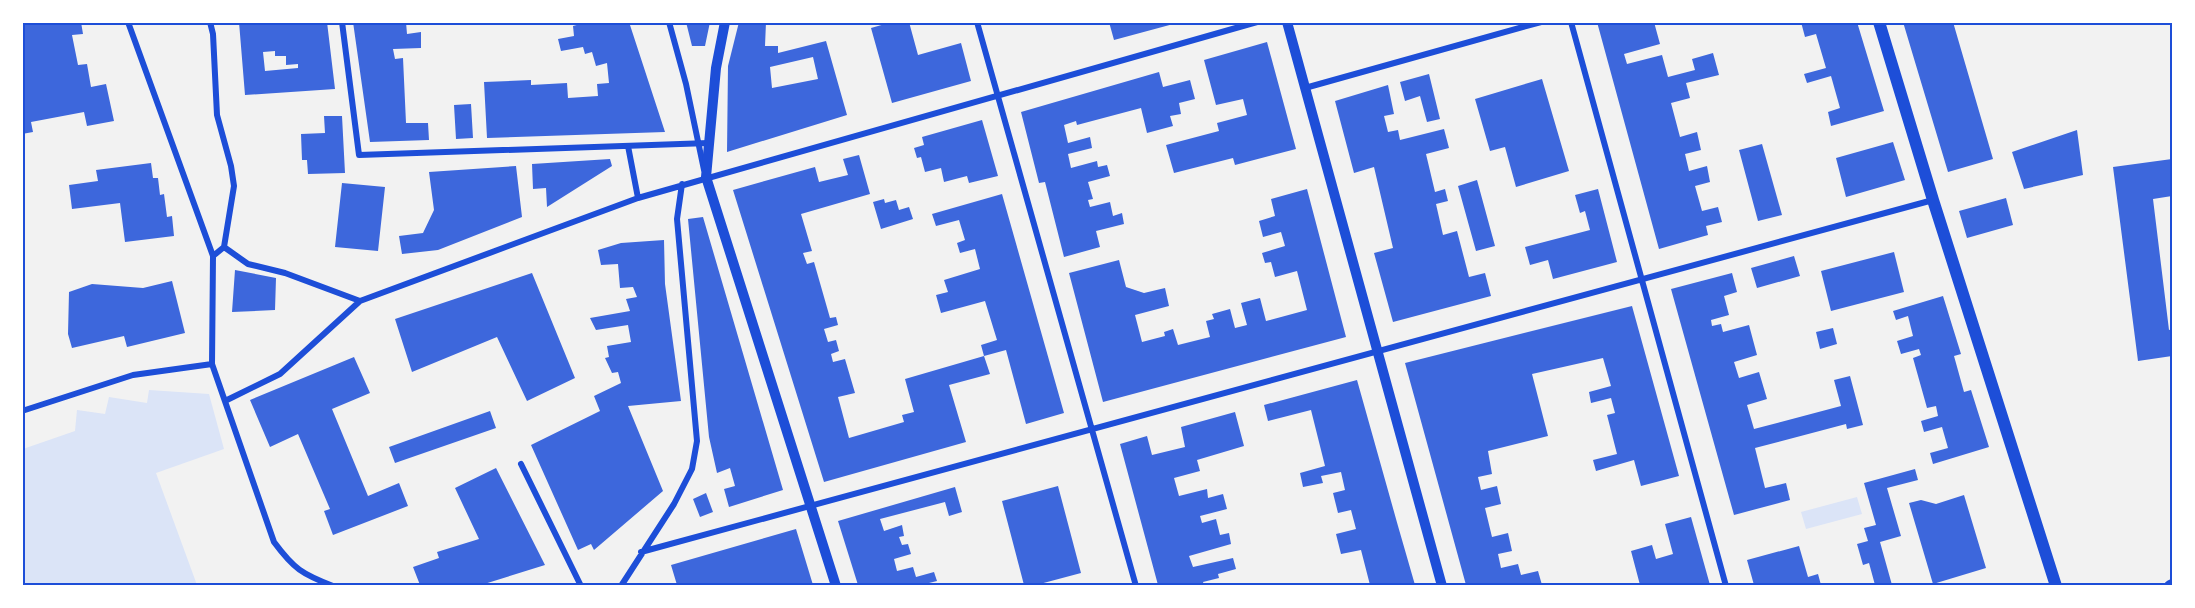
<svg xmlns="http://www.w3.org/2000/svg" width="2195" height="608" viewBox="0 0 2195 608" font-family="'Roboto Condensed',sans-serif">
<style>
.green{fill:#dbe4f7}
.building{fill:#3d67dc;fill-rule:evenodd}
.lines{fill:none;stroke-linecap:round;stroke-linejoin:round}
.minor{stroke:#1d4ed8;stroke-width:6}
.tertiary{stroke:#1d4ed8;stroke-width:10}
.secondary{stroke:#1d4ed8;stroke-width:12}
.neatline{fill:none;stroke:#1d4ed8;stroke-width:2}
</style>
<rect width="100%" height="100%" fill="#f2f2f2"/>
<path class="green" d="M149 390 209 394 224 449 156 473 197 585H23V449L75 431 77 410 105 414 109 397 147 403Z
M1857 497 1862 514 1806 529 1801 512Z"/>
<path class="building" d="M22 22H81L83 34 72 35 78 65 87 64 91 87 106 84 114 121 87 126 84 112 31 122 33 132 22 134Z
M239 22H327L335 89 245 95ZM275 51V56H286V65L298 64V68L265 71 263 52Z
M353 22H406L407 34 421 32V48L393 49 395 59 403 58 406 123H428L429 140 370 142Z
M588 22H629L665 132 487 138 484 82 531 80V85L567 83 568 98 598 96 597 84 609 83 607 63 596 66 592 52 585 54 583 47 561 51 558 39 574 36 573 26Z
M686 22H710L705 46H692Z
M739 22H766L765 46H778V53L826 41 847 115 727 152 728 66ZM813 57 818 79 772 88 770 67Z
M892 22H909L918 55 961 43 971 81 892 103 871 28Z
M1109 22H1177V23L1114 40Z
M1597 22H1654L1660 44 1624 54 1627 64 1662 55 1668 77 1695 70 1692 59 1713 53 1719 75 1686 83 1690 98 1671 103 1680 137 1697 132 1701 150 1685 154 1689 171 1707 166 1710 182 1695 186 1702 211 1718 207 1722 222 1706 226 1708 235 1659 249Z
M1801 22H1857L1884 111 1831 126 1828 112 1840 108 1831 76 1807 83 1804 74 1826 68 1816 34 1805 37Z
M1903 22H1953L1993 159 1948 172Z
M1267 42 1296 149 1235 165 1233 158 1174 173 1166 145 1219 131 1217 123 1247 115 1243 99 1216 105 1204 60Z
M1159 72 1163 87 1190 80 1195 99 1179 103 1181 114 1170 116 1173 126 1147 133 1141 108 1077 125 1076 121 1064 125 1068 143 1090 137 1092 148 1068 154 1071 168 1097 161 1098 167 1107 165 1110 176 1088 182 1093 199 1088 200 1090 207 1110 202 1113 216 1122 213 1124 224 1096 231 1100 247 1064 257 1045 182 1039 183 1021 112Z
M1429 74 1440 119 1427 122 1420 96 1405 101 1400 82Z
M1542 79 1569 171 1516 187 1505 147 1490 151 1475 99Z
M1388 85 1394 114 1384 116 1388 132 1398 130 1400 140 1444 129 1449 148 1426 154 1435 192 1445 189 1448 201 1436 204 1443 235 1457 231 1469 277 1485 273 1491 296 1393 322 1374 253 1393 248 1374 167 1354 173 1335 101Z
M471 104 473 138 456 139 454 105Z
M324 116H342L345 173 308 174 307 160H302L301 134 325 133Z
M982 120 998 176 969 183 967 176 944 182 941 168 925 172 921 157 917 158 914 148 924 145 922 137Z
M2077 130 2083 175 2024 189 2012 152Z
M1893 142 1905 180 1846 197 1836 158Z
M1762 144 1782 215 1758 221 1739 150Z
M859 155 870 194 801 214 812 251 803 253 807 264 814 262 830 318 836 317 838 325 824 329 828 342 836 340 839 351 831 354 833 362 845 359 855 393 838 397 849 438 904 422 902 415 914 412 905 379 984 356 990 374 949 385 966 442 824 482 733 190 815 167 819 182 848 175 843 159Z
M610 159 612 166 547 207 546 188 533 189 532 164Z
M2172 159V196L2153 199 2169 330 2172 329V356L2138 361 2113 167Z
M151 163 153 178H158L160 195 164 194 167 217 172 216 174 236 125 242 120 203 72 209 69 185 98 181 96 170Z
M516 166 522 217 438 250 402 254 399 236 423 233 434 210 429 172Z
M1477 180 1495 246 1476 251 1458 186Z
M342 183 385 187 378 251 335 247Z
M1307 189 1346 337 1103 402 1069 273 1119 260 1126 287 1144 293 1165 288 1169 306 1135 315 1142 342 1165 336 1164 332 1173 329 1178 345 1210 337 1206 321 1214 319 1212 314 1230 309 1235 328 1247 325 1241 303 1260 298 1266 321 1307 310 1297 271 1275 277 1271 262 1265 263 1262 253 1285 246 1281 232 1263 237 1259 221 1275 216 1271 199Z
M1598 189 1617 262 1553 279 1548 260 1530 265 1525 247 1590 230 1585 211 1580 213 1575 195Z
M1002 194 1064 413 1026 424 1006 350 984 356 981 345 997 340 985 301 941 313 936 295 948 292 944 280 980 269 975 249 960 253 957 243 965 240 959 220 936 226 932 214Z
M2006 198 2013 225 1967 238 1959 211Z
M884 199 885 203 896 200 899 210 909 207 913 219 881 229 873 202Z
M703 217 783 490 729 507 724 489 735 486 730 468 717 473 709 437 688 219Z
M664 240 665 284 681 401 628 406 663 491 594 550 591 544 578 550 531 445 600 411 594 396 621 383 618 372 612 373 605 358 609 357 607 346 631 342 628 325 596 330 590 318 630 311 626 299 637 297 633 287 620 288 618 264 601 265 598 250 621 243Z
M1894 252 1904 292 1831 311 1821 271Z
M1794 256 1800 276 1757 288 1751 268Z
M235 270 276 278 275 310 232 312Z
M532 273 575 378 527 401 497 337 412 372 395 319Z
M1732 273 1737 292 1724 296 1729 315 1711 320 1712 326 1721 324 1723 332 1749 325 1757 355 1734 362 1739 378 1759 372 1767 399 1747 405 1754 429 1841 406 1834 380 1850 376 1863 425 1847 429 1846 424 1755 448 1765 488 1786 483 1790 500 1734 515 1671 289Z
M172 281 185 333 127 347 124 336 72 348 68 334 69 292 92 284 143 288Z
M1943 296 1961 354 1954 356 1964 392 1971 390 1989 447 1933 464 1930 453 1948 448 1942 427 1924 432 1921 421 1938 416 1936 406 1927 408 1913 358 1921 355 1919 349 1901 354 1897 341 1913 336 1908 316 1896 320 1893 311Z
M1632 306 1679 476 1641 486 1634 460 1596 471 1593 460 1617 454 1607 415 1615 413 1611 398 1591 403 1589 392 1611 386 1603 358 1532 374 1548 436 1488 451 1492 474 1478 477 1481 490 1497 486 1501 504 1485 508 1492 537 1508 533 1512 551 1498 554 1501 568 1518 564 1521 575 1538 571 1542 585H1466L1405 363Z
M1833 328 1837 344 1820 349 1816 332Z
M354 357 370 393 332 409 368 496 399 483 408 506 333 535 324 511 330 509 298 434 270 447 250 400Z
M1357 380 1398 526 1415 585H1370L1361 550 1341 554 1336 534 1356 529 1351 510 1338 513 1333 493 1345 490 1341 472 1321 476 1323 483 1303 487 1300 473 1325 466 1311 410 1268 421 1264 405Z
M490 411 496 428 395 463 389 447Z
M1235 412 1244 446 1197 460 1200 471 1174 478 1179 496 1207 489 1208 498 1223 494 1227 509 1200 516 1202 523 1216 519 1220 535 1229 533 1231 544 1189 556 1193 567 1233 558 1236 569 1218 574 1219 578 1203 582 1204 585H1158L1120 444 1147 436 1152 455 1185 447 1181 427Z
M496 468 545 565 481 585H420L413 567 439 558 437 552 479 539 455 488Z
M1915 469 1918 480 1887 488 1901 536 1880 542 1892 585H1875L1869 563 1863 565 1857 544 1868 541 1864 528 1876 525 1864 483Z
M1058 486 1081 573 1036 585H1024L1002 501Z
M955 487 962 512 949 516 945 502 880 519 884 531 902 525 904 536 899 537 902 545 908 544 911 554 894 559 897 571 913 567 916 577 934 572 937 581 921 585H858L838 521Z
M706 493 713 512 700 517 693 499Z
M1964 495 1986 568 1933 584 1909 503 1921 500 1936 504Z
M1691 517 1710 585H1640L1631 551 1652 545 1656 559 1673 554 1665 524Z
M796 529 813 585H753L752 583 743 585H677L671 565Z
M1799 546 1808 577 1818 574 1821 585H1754L1747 560Z"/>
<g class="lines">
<path class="minor" d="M128 22 213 256
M210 22 213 34 217 115 231 166 234 186 224 247 213 256 212 364 274 542C294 569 302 574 333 586
M342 22 359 155 709 143
M669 22 686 84 704 170
M977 22 1136 586
M1571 22 1726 586
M1305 88 1541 22
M628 146 638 198
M224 247 248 264 285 273 360 301
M227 400 280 374 360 301 638 198 1257 22
M22 411 133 375 212 364
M521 464 581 586
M641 552 1933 200
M621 586 674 504 692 469 697 441 677 219 682 184"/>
<path class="tertiary" d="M725 22 716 68 706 177 836 586
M1287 22 1442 586"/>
<path class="secondary" d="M1879 22 1933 200 2056 586
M2170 586 2172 585"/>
</g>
<rect width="2195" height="608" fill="none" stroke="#ffffff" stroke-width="48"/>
<rect x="24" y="24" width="2147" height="560" class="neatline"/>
</svg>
